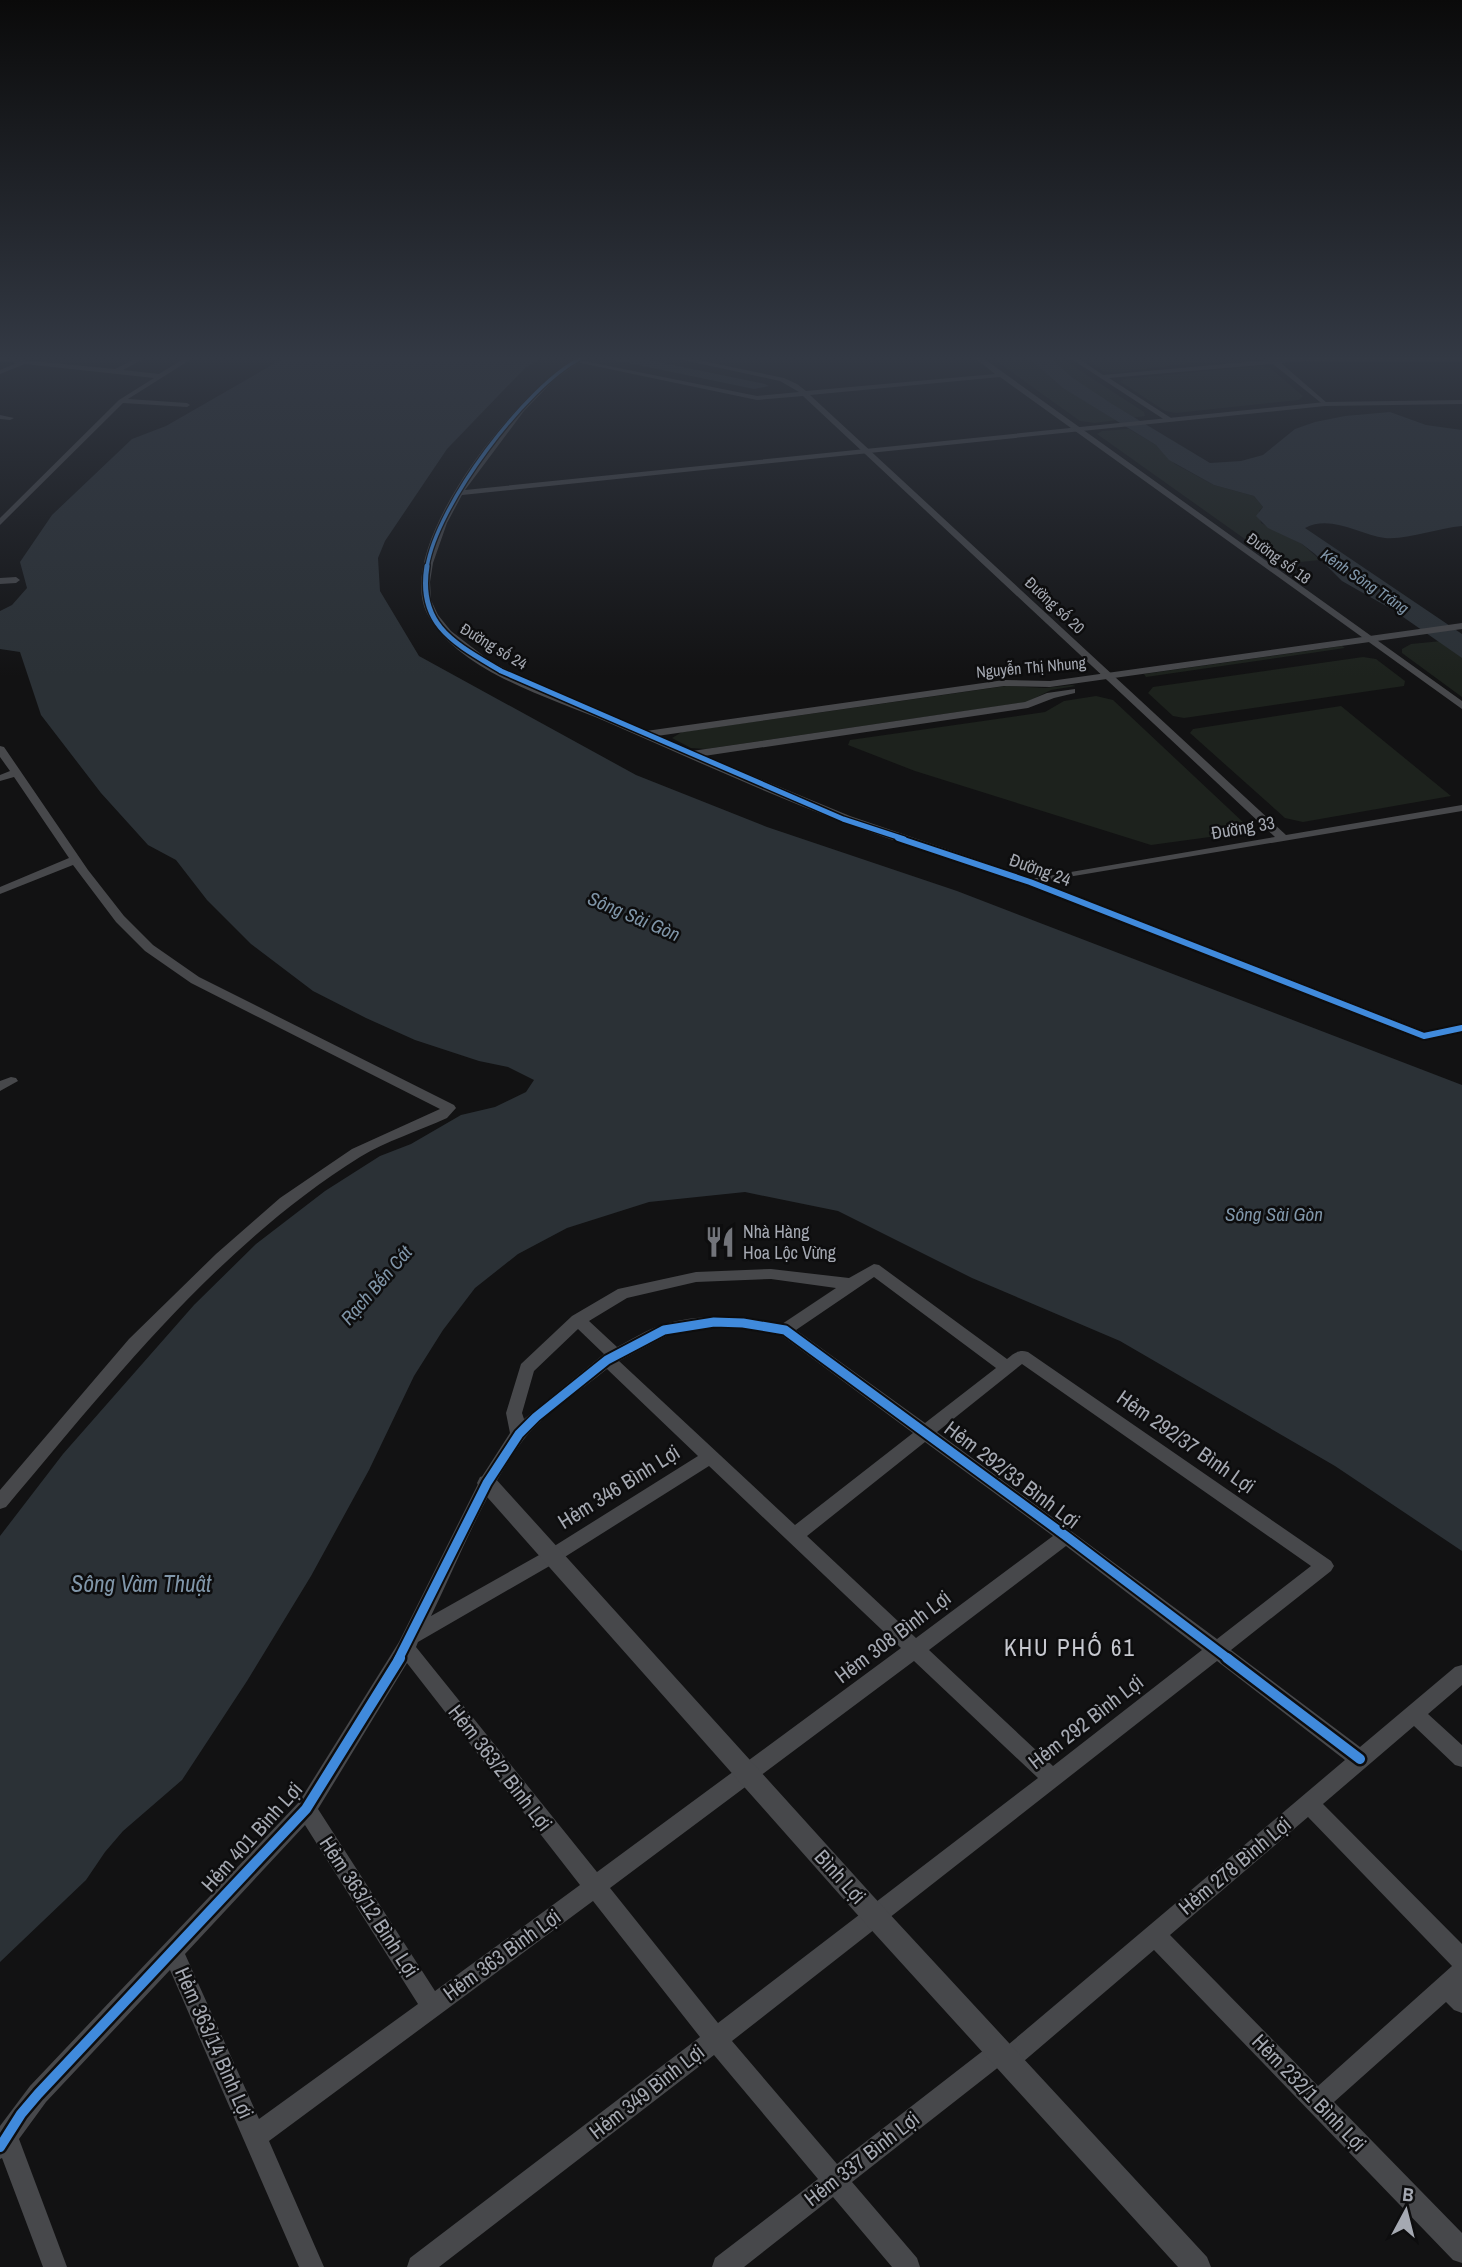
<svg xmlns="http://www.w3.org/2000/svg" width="1462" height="2267" viewBox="0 0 1462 2267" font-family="'Archivo Narrow',sans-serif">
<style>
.green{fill:#1d221d}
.water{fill:#2b3136}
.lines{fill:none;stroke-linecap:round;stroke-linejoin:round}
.minor{fill:#47484b;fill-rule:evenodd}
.tertiary{fill:#47484b;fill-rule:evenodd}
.cycleway-far4-casing{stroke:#0d0d0e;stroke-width:6}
.cycleway-far3-casing{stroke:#0d0d0e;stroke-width:8}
.cycleway-far2-casing{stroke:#0d0d0e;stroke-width:10}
.cycleway-far1-casing{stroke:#0d0d0e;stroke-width:13}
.cycleway-casing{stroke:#0d0d0e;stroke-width:15}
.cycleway-far4{stroke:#408adc;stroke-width:3.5}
.cycleway-far3{stroke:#408adc;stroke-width:5}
.cycleway-far2{stroke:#408adc;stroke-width:6}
.cycleway-far1{stroke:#408adc;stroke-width:9}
.cycleway{stroke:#408adc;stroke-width:10}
.labels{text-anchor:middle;stroke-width:5;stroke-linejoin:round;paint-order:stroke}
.far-street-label{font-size:16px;fill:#a5a9b2;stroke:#0d0d0e}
.far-water-label{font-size:16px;font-style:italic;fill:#8096a9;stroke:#0d0d0e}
.street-label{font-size:18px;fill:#a5a9b2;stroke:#0d0d0e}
.poi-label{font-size:18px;fill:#a5a9b2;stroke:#0d0d0e;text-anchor:start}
.water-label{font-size:19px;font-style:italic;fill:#8096a9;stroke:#0d0d0e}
.near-street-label{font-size:21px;fill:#a5a9b2;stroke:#0d0d0e}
.near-water-label{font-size:23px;font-style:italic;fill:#8096a9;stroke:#0d0d0e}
.near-neighbourhood-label{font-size:23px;letter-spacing:2px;fill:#c6c8cf;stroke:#0d0d0e}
</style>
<rect width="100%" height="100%" fill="#121213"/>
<path class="green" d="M992 358H1061L1144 412 1145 416 1095 423 1080 421Z
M1088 358H1193L1198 362 1114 373 1103 371 1086 360Z
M1260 366 1270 368 1303 396 1299 400 1176 413 1165 411 1121 382 1124 379Z
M1129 429 1156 445 1175 464 1214 485 1254 496 1263 507 1259 511 1261 523 1302 544 1320 560 1280 564 1097 434 1102 431Z
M1462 639V697L1402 653V649L1411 644Z
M1342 646 1345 648 1146 677 1144 674Z
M1363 657 1376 659 1405 681 1404 686 1184 718 1173 716 1148 693 1153 687Z
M1072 685 1076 686 1051 690 1027 702 706 749 691 748 672 738 682 732 1006 686 1045 688Z
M1096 696 1113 700 1245 824 1239 833 1151 845 915 771 848 745 850 740 1045 712 1064 701Z
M1341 706 1451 796 1303 822 1285 818 1190 733 1193 729Z"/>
<path class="water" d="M284 358H542L525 368 447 449 385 541 378 558 380 591 419 656 636 775 767 827 957 891 1462 1085V1551L1335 1466 1120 1341 972 1278 838 1211 745 1192 649 1202 567 1228 518 1254 475 1288 443 1330 414 1376 369 1470 311 1576 247 1681 182 1780 123 1831 105 1852 86 1880 0 1962V1536L63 1454 194 1305 256 1244 325 1191 380 1156 411 1144 461 1115 495 1107 526 1092 534 1080 508 1067 479 1061 415 1040 366 1018 313 991 251 944 207 900 176 860 148 845 101 793 41 715 20 652 0 649V611L12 605 27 588 20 562 52 515 132 439 166 426Z
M639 358 765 384 769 386 754 389 609 359Z
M1029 358H1050L1073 378 1112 404 1210 463 1241 461 1263 455 1295 429 1315 422 1345 416 1390 412 1426 425 1462 430V526C1438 528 1407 540 1385 538 1360 535 1331 514 1305 528L1462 634V658L1393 610 1342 581 1315 554 1302 544 1268 528 1256 516 1263 507 1254 496 1214 485 1169 460 1156 445 1063 388Z"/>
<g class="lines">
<path class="minor" d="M0 358 115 369 137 358H145L123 370 159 374 185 358H193L128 399 187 403 190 405 187 407 123 403 0 525V518L119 400 154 378 25 364 0 374V370L17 363 0 361Z
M674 358H688L784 378 797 384 806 391 995 374 975 358H983L1462 701V709L1000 377 810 395 1286 835 1462 805V811L1026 884 1024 882 1030 879 1275 837 803 396 757 400 571 361 574 359 757 396 799 392 780 381Z
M1070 358H1078L1103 375 1269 360V358H1462V362L1303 361 1281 363 1327 403 1325 406 1273 364 1109 378 1171 418 1168 422Z
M0 415 14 418 10 420 0 419Z
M0 578 16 577 20 580 16 583 0 584Z
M0 746 4 747 88 870 124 916 153 945 199 977 454 1105 456 1108 447 1118C419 1131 386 1141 360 1157 218 1246 113 1380 6 1507L0 1509V1490L129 1339 216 1254 280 1198 352 1149 440 1109 191 983 145 951 116 922 73 865 0 894V887L69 858 14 777 0 781V775L10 771 0 757Z
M1462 1024V1032L1424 1040 1417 1036 1419 1033Z
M11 1077 16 1078 18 1081 0 1091V1081Z
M874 1264 879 1265 1007 1359C1014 1353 1019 1349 1028 1352L1331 1561 1334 1566 1331 1571 1231 1650 1360 1747 1455 1667 1462 1665V1685L1428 1714 1462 1745V1767L1455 1765 1414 1726 1323 1804 1462 1944V2013L1454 2010 1446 2002 1334 2102 1462 2233V2263L1453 2260 1154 1950 1017 2067 1009 2070 1000 2066 852 2182 917 2258 920 2267H892L833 2197 744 2267H712L715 2258 818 2179 714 2055 439 2267H407L410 2258 700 2037 593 1901 269 2141 324 2267H299L170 1970 46 2102 19 2139 67 2267H43L2 2158 0 2159V2126L30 2086 299 1802 399 1642 481 1478 510 1433 506 1413 521 1364 572 1316 618 1289 696 1272 771 1269 849 1278ZM874 1277 996 1368 925 1423 796 1330ZM771 1279 836 1288 782 1324C742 1317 702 1312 662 1325 646 1330 631 1340 617 1347L589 1321 627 1298 696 1282ZM714 1328 743 1329 781 1335 913 1433 795 1525 619 1361 668 1335ZM578 1329 604 1354 524 1419 522 1413 534 1371ZM1022 1364 1311 1566 1217 1639 937 1432ZM607 1369 698 1456 548 1550 431 1616C460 1557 484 1492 524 1439 546 1412 580 1391 607 1369ZM925 1442 1053 1536 916 1638 807 1536ZM709 1466 901 1648 597 1872 416 1647 418 1642 560 1560ZM1066 1546 1202 1650 1053 1766 929 1650ZM914 1661 1038 1778 718 2023 610 1888ZM1217 1661 1345 1760 1009 2044 1001 2040 993 2043 837 2164 732 2041ZM407 1663 580 1885 435 1991 318 1809ZM1308 1817 1452 1966 1318 2086 1170 1935ZM305 1825 418 2004 259 2119 185 1954Z"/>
<path class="tertiary" d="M575 358H585L554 380 524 411 465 490 1325 402 1462 400V404L1325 406 462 495 447 523 433 563 430 582 431 600 438 615 451 631 490 661 536 684 646 731 1004 680 1050 681 1462 623V629L1050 687 1004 686 657 736 692 751 1025 702 1047 693 1075 689V693L1054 698 1028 708 704 756 850 816 1037 880 1429 1033 1431 1036 1429 1039H1419C1290 988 1162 937 1033 888 969 864 904 845 840 821 761 791 685 756 607 722 551 698 462 673 429 617 388 550 518 391 575 358Z
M487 1475 494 1477 873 1896 1207 2257 1211 2267H1178L855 1912 480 1489 477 1483 480 1477Z"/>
<defs>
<path id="cycleway-far4" d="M427 567C437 505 525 387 581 358"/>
<path id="cycleway-far3" d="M427 566C417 626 456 644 501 671L843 819 904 839"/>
<path id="cycleway-far2" d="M898 838 1030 882 1424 1036 1462 1028"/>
<path id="cycleway-far1" d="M398 1660 487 1483 519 1434 536 1417 607 1360 664 1330 714 1322 743 1323 785 1330 1066 1536 1230 1660"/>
<path id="cycleway" d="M1227 1658 1360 1759
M0 2147 21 2114 38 2094 306 1809 400 1658"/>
</defs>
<use href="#cycleway-far4" class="cycleway-far4-casing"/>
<use href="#cycleway-far3" class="cycleway-far3-casing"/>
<use href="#cycleway-far2" class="cycleway-far2-casing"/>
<use href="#cycleway-far1" class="cycleway-far1-casing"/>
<use href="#cycleway" class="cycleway-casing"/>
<use href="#cycleway-far4" class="cycleway-far4"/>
<use href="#cycleway-far3" class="cycleway-far3"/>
<use href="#cycleway-far2" class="cycleway-far2"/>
<use href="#cycleway-far1" class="cycleway-far1"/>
<use href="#cycleway" class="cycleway"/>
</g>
<linearGradient id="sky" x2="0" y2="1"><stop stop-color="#0a0a0a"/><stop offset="0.53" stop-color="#333944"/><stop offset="1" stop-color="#333944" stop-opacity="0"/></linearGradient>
<rect width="1462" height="676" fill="url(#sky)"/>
<defs>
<symbol id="restaurant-bare" viewBox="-9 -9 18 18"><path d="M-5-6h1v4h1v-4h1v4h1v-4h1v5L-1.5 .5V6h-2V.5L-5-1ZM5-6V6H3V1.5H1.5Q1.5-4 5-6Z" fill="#72747a" stroke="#0d0d0e" stroke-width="2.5" paint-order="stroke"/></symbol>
</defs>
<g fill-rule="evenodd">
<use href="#restaurant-bare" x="698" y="1220" width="44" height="44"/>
</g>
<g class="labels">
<g class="far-street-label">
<text transform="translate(1279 558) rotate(36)" y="6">Đường số 18</text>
<text transform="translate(1055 605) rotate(43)" y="6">Đường số 20</text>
<text transform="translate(494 646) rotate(31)" y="6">Đường số 24</text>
<text transform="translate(1031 667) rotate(-5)" y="6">Nguyễn Thị Nhung</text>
</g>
<g class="far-water-label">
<text transform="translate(1365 581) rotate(34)" y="6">Kênh Sông Trăng</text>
</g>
<g class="street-label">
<text transform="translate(1243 828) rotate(-10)" y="6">Đường 33</text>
<text transform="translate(1040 870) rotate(20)" y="6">Đường 24</text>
</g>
<g class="poi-label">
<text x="743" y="1238">Nhà Hàng<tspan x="743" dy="21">Hoa Lộc Vừng</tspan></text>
</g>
<g class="water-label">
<text transform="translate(634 916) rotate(23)" y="7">Sông Sài Gòn</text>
<text x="1274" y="1221">Sông Sài Gòn</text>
<text transform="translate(376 1285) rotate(-49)" y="7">Rạch Bến Cát</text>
</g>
<g class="near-street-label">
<text transform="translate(1186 1442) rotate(35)" y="7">Hẻm 292/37 Bình Lợi</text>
<text transform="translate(1012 1475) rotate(37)" y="7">Hẻm 292/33 Bình Lợi</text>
<text transform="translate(619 1487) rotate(-32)" y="7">Hẻm 346 Bình Lợi</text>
<text transform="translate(893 1637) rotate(-37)" y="7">Hẻm 308 Bình Lợi</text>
<text transform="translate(1086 1722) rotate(-38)" y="7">Hẻm 292 Bình Lợi</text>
<text transform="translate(500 1768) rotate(52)" y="7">Hẻm 363/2 Bình Lợi</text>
<text transform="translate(252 1837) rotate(-48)" y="7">Hẻm 401 Bình Lợi</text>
<text transform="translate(1235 1866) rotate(-40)" y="7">Hẻm 278 Bình Lợi</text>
<text transform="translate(840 1877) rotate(48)" y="7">Bình Lợi</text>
<text transform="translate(369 1907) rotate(57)" y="7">Hẻm 363/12 Bình Lợi</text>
<text transform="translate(502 1955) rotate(-36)" y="7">Hẻm 363 Bình Lợi</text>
<text transform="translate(214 2043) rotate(66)" y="7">Hẻm 363/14 Bình Lợi</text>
<text transform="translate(647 2092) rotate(-38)" y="7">Hẻm 349 Bình Lợi</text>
<text transform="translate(1309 2093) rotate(46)" y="7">Hẻm 232/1 Bình Lợi</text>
<text transform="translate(862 2159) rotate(-38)" y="7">Hẻm 337 Bình Lợi</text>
</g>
<g class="near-water-label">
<text x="141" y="1592">Sông Vàm Thuật</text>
</g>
<g class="near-neighbourhood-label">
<text x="1070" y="1656">KHU PHỐ 61</text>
</g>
</g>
<g transform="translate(1406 2211) rotate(7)" stroke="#0d0d0e" stroke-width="5" paint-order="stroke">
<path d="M0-5L12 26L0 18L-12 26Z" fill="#a5a9b2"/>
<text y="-10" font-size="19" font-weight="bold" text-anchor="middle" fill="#a5a9b2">B</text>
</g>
</svg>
